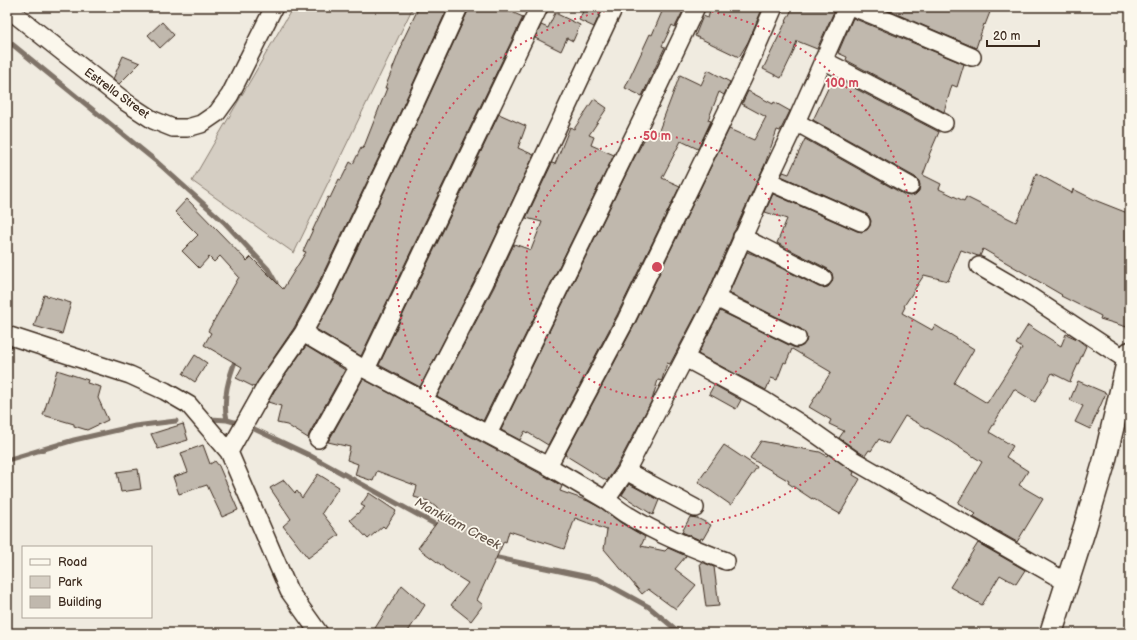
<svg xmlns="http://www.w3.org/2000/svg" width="1137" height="640" viewBox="0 0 1137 640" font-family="'Balsamiq Sans',sans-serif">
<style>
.green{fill:#d5cec3;stroke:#887c70}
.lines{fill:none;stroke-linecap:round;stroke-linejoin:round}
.stream{stroke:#7f7367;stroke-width:5}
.building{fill:#c0b8ad;stroke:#3b2a1e}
.street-casing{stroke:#3b2a1e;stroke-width:20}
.secondary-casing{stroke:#3b2a1e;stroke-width:25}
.street{stroke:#fbf7ec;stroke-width:17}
.secondary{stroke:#fbf7ec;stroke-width:22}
.ring{fill:none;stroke:#d1495b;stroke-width:2;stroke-dasharray:2 4}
.labels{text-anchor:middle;stroke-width:3.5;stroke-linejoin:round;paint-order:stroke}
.street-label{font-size:12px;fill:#3b2a1e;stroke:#fbf7ec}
.water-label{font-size:13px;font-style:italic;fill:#635448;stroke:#fbf7ec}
.centre{fill:#d1495b;stroke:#fbf7ec;stroke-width:2}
.ring-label{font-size:12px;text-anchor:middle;font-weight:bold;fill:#d1495b;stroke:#fbf7ec;stroke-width:3.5;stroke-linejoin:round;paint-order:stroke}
</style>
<rect width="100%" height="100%" fill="#f0ebe0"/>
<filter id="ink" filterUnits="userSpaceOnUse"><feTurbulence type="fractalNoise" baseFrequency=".025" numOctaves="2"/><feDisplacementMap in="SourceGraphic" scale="8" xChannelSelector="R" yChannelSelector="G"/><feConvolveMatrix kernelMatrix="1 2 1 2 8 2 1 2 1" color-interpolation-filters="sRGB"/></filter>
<g filter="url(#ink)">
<path class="green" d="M293 7H413L294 253 192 181Z"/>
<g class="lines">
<path class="stream" d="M7 40 157 162 225 223 268 269 276 283 275 286
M210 419 227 420 234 422
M227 420C222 398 229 377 237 356
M250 427 307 454 440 527
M7 460 74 440 135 426 176 421
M491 555 493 557 598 579 649 607 680 633"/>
</g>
<path class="building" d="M419 7H448L391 132 317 286 294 328 254 387 236 378 242 367 204 345 211 333 208 331 239 277 220 256 214 262 209 257 199 268 182 251 198 235 175 212 187 199 247 261 251 257 283 289 306 252 303 251 328 197 330 198 339 179 341 180 350 162 353 164 361 148 363 149 387 88H385L402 45 401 44Z
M469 7H491L498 10 499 7H500L523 17 361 356 316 329 335 295 409 140 468 11Z
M585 7H593L601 11 594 27 579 20Z
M664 7H685L675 27 672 25 662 46 665 47 642 96 625 88 650 34 652 35Z
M711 7H730L743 11 745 7H763L748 42 739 57 695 36 703 16 708 18Z
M793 7H836L817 49 797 41 793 53 781 78 763 69Z
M880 7H992L985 25 984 24 976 48Z
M555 13 580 25 573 41 567 38 561 51 535 38 541 25 548 28Z
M853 18 964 64 957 87 952 85 944 112 846 60 847 57 838 53Z
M162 22 174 35 160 48 148 35Z
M123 56 140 63 119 84 113 79Z
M708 70 730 82 724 95 719 92 708 120 711 121 698 149 681 141 662 178 680 186 617 315 548 445 525 431 520 440 501 430 632 162 650 129 658 133 680 75 701 85Z
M837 79 939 132 929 155 930 156 923 175 941 184 939 189 964 201 966 197 1016 222 1030 193 1036 173 1072 193 1073 189 1097 201 1130 214V328L1100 319 1101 316 1061 296 1062 295 983 249 980 256H978L961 250 948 281 924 275 904 306 905 307 902 313 932 330 935 325 974 349 954 383 987 403 1022 348 1016 344 1028 325 1061 346 1066 334 1077 339 1086 346 1070 382 1052 373 1035 402 1014 389 989 432 1013 446 1006 457 1028 471 1019 485 1043 499 1017 542 973 517 976 514 958 503 982 462 943 437 905 416 888 444 879 439 871 451 869 450 865 456 839 438 844 431 829 424 831 420 809 407 831 372 792 349 786 363 784 362 777 380 771 378 766 390 698 354 720 311 793 347 797 348 802 346 806 342 807 338 805 333 801 329 729 293 747 252 755 255 819 287 823 288 828 287 832 282 833 278 832 273 828 269 777 243 787 219 765 212 773 194 857 231 862 232 867 230 870 226 871 221 869 216 865 213 781 176 783 172 789 174 805 139 905 195 910 196 915 195 919 191 920 185 919 181 915 177 813 120 831 82 835 84Z
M748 91 773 104 774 102 790 111 780 131 777 130 765 164 735 230 733 233 732 237 707 294 670 364 667 363 662 380V381L658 380 652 400 617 466 607 481 565 455 635 324 729 129 754 140 766 117 742 104Z
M594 99 607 108 589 135 594 137 591 145 614 155 483 421 437 396 494 287 514 244 531 250 542 222 526 218 552 163 555 164 570 127 574 129Z
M499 114 526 126 518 148 534 155 476 278 420 387 379 365Z
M44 295 71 303 62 334 34 326Z
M306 346 345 370 309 434 308 438 287 425 277 423 281 406 268 402 274 391Z
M195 355 207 363 195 382 183 374Z
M57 370 88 380 87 383 101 387 98 398 108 420 87 430 74 426V424L43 415Z
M363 379 543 475 562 486 560 491 588 501 601 508 621 523 645 537 641 546 665 551 668 548 686 556 675 569 696 585 676 609 672 606H671L648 589 642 594 604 549 607 530 575 518 564 549 509 531 506 542 504 541 477 600 483 605 471 621 451 605 468 583 444 568V567L418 548 444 513 428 501 414 497 417 486 377 471 373 481 355 475 358 464 347 460 350 447 328 442Z
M1078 381 1106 393 1090 429 1075 422 1083 406 1070 400Z
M714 385 741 400 736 409 709 394Z
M183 424 188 440 158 449 151 434Z
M761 441 820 452 827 456 828 454 854 472 853 475 860 479 840 514 812 498V499L788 483 789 481 750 458Z
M203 445 210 464 215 461 219 466 238 510 222 517 207 485 179 494 173 477 188 472 181 453Z
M724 445 757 467 731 505 698 482Z
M138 469 141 489 121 492 117 472Z
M318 474 339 487 322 513 339 535 308 558 283 526 291 519 270 488 284 480 295 493 297 491 302 498Z
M629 484 659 500 653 515 622 495Z
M369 493 396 511 385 528 383 526 368 539 350 520 365 507 361 505Z
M690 517 697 518 711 525 703 539 701 538 700 540 682 532Z
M978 543 1025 570 1016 584 1000 575 982 605 950 587Z
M700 563H704L714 567 719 606 706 607Z
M402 585 425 605 407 633H372Z"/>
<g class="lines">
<defs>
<path id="street" d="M853 7 890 22 972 57
M7 8 127 103 153 120 173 128H187L201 124 217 113 230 95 274 7
M823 60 944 123
M796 122 910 186
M768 181 861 222
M742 237 823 278
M979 266 1022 291 1128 361
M716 298 797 338
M303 333 359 366 548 466 606 500 626 471 716 298 768 181 796 122 847 7
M7 335 130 375 165 391 189 405 229 452 289 591 319 633
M685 358 763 400 809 429 853 460 1068 583
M366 369 539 7
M424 400 485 282 614 7
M488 434 656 91 696 7
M318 439 359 366
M229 452 266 386 303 333 326 291 400 136 459 7
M548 466 626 320 743 78 774 7
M626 471 695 508
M606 500C614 505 621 512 629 516 659 535 693 548 726 561"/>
<path id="secondary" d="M1051 633 1085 527 1104 463 1130 353"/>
</defs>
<use href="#street" class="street-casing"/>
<use href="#secondary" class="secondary-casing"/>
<use href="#street" class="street"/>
<use href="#secondary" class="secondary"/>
</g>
</g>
<g class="ring">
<circle cx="657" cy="267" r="131"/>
<path d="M682 7A261 261 0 1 1 632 7"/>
</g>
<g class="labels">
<g class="street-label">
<text transform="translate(117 93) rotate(36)" y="4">Estrella Street</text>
</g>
<g class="water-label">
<text transform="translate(458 523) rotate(28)" y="5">Mankilam Creek</text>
</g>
</g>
<circle cx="657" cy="267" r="6" class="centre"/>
<g class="ring-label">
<text x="842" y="87">100 m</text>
<text x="657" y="140">50 m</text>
</g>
<rect width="1137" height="640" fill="none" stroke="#fbf7ec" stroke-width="24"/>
<rect x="12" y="12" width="1113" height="616" fill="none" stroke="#3b2a1e" stroke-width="1.5" filter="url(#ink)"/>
<rect x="22" y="546" width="130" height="72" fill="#fbf7ec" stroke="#aea59a"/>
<rect x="30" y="559" width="20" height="6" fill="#fbf7ec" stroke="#aea59a"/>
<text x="58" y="566" font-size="12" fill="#3b2a1e">Road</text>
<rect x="30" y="576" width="20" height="12" fill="#d5cec3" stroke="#aea59a"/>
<text x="58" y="586" font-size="12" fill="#3b2a1e">Park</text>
<rect x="30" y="596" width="20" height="12" fill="#c0b8ad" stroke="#aea59a"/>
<text x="58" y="606" font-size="12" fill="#3b2a1e">Building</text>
<path d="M987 40v6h52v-6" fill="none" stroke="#3b2a1e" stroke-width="2"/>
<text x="993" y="40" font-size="12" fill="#3b2a1e" stroke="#fbf7ec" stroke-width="3" paint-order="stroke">20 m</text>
</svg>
